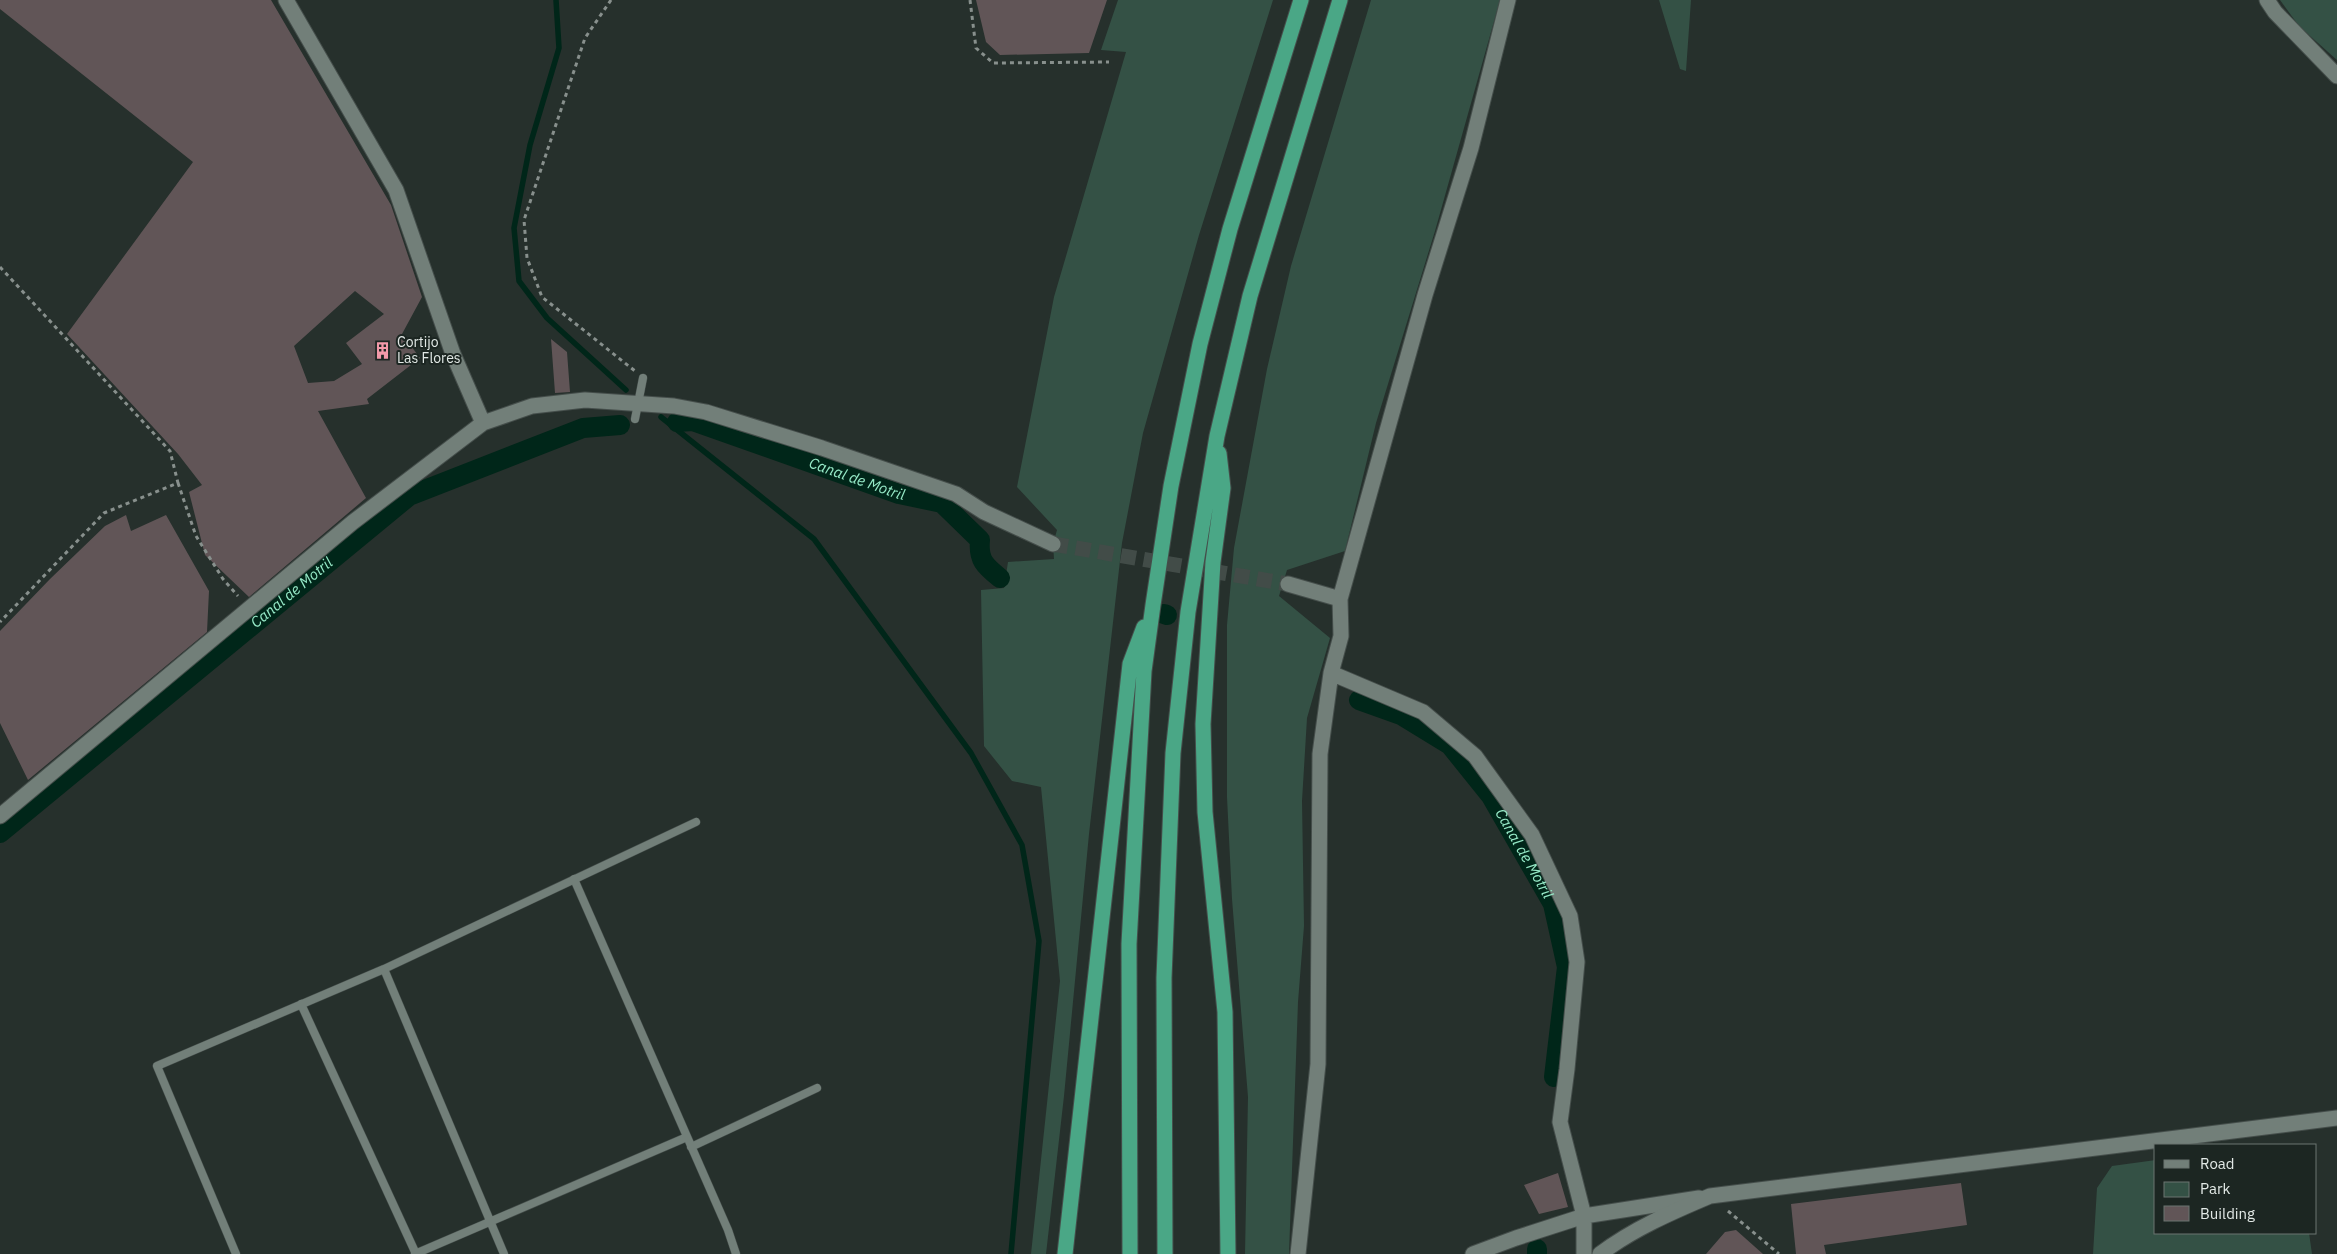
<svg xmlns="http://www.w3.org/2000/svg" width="2337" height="1254" viewBox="0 0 2337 1254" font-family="'IBM Plex Sans',sans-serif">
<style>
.green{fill:#345145}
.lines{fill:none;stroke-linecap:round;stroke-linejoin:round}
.stream{stroke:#002619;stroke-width:5.5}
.canal{stroke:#002619;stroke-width:20}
.building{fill:#615557;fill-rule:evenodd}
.street-tunnel{stroke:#424c48;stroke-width:15;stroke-dasharray:15 8;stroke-linecap:butt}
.lane-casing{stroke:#454e4b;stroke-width:9}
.street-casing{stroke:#454e4b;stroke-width:17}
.secondary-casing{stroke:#454e4b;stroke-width:17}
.highway-casing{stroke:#454e4b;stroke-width:17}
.path{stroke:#88908d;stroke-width:3;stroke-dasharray:4 4;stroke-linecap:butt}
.lane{stroke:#727f79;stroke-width:8}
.street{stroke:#727f79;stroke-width:15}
.secondary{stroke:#727f79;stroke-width:15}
.highway{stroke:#4aa786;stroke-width:15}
.labels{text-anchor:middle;stroke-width:4;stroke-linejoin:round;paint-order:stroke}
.poi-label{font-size:14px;fill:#e2e9e6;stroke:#1c2622;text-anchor:start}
.water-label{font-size:15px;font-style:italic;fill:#96eac8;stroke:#1c2622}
</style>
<rect width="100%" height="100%" fill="#26302c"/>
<path class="green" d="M1118 0H1273L1199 235 1143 433 1122 543 1089 834 1064 1096 1046 1254H1031L1060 981 1041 787 1012 781 984 746 981 590 1004 588 1008 562 1054 559 1053 544 1057 530 1017 487 1054 297 1126 52 1101 50Z
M1371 0H1500L1435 231 1376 423 1345 551 1287 570 1279 596 1330 638 1307 718 1302 801 1304 926 1298 1002 1289 1254H1245L1248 1097 1232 899 1227 797V625L1234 548 1267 369 1291 266Z
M1659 0H1691L1686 71 1680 69Z
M2280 0H2337V60L2299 26Z
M2156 1160V1233H2309L2312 1254H2093L2097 1188 2112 1166Z"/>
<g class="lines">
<path class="stream" d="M556 0 559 48 530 145 514 228 519 281 547 318 626 390
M661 417 814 539 971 753 1022 845 1039 941 1011 1254"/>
<g class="canal">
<path id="s1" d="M677 422 693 421 899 494 942 503 980 540C978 560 985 566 1000 578"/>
<path d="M1164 614 1167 615"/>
<path id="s2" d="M1359 700 1401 715 1450 745 1491 796 1553 904 1567 967 1554 1077"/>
<path id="s3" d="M0 833 409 496 583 428 620 425"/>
<path d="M1537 1254V1249"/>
</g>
</g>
<path class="building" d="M0 0H271L391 205 422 297 402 334 420 358 367 399 369 404 318 411 366 498 249 597 205 555 189 492 202 485 178 454 67 334 193 162 0 9ZM355 291 384 314 346 343 362 364 334 381 308 383 294 346Z
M976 0H1107L1089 53 1000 55 986 42Z
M551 339 567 352 570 392 555 393Z
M126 515 131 531 166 515 209 591 207 632 28 780 0 723V631L50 579 105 526Z
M1558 1173 1568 1207 1539 1214 1524 1185Z
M1961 1183 1967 1225 1824 1245 1826 1254H1796L1791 1204Z
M1736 1230 1763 1254H1706L1725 1232Z"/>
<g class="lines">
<path class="street-tunnel" d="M1053 544 1288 584"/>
<defs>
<path id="lane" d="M635 419 643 378
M574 879 728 1230 736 1254
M301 1004 416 1254
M691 1147 817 1088
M236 1254 157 1066 384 969
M415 1254 687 1137
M504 1254 384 969 696 822"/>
<path id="street" d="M286 0 396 190 453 354 483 423
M1508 0 1471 148 1425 295 1340 599 1341 636 1331 673 1423 712 1475 756 1532 835 1570 916 1577 962 1567 1069 1560 1122 1584 1216V1254
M2267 0 2275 12 2337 76
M1288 584 1340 599
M0 816 353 522 483 423 532 406 585 400 674 406 706 412 822 448 956 494 984 512 1053 544
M1298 1254 1318 1064 1320 754 1331 673
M1473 1254 1516 1238 1584 1216 1699 1198"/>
<path id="secondary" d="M1600 1254C1633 1229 1672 1212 1710 1196L2337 1118"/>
<path id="highway" d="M1219 453 1223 488 1213 562 1203 724 1205 812 1225 1012 1228 1254
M1065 1254 1130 664 1144 627
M1130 1254 1129 944 1144 671 1153 605 1171 486 1200 344 1230 229 1301 0
M1165 1254 1164 978 1173 753 1188 612 1217 436 1250 296 1340 0"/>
</defs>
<use href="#lane" class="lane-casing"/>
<use href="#street" class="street-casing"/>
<use href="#secondary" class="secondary-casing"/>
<use href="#highway" class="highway-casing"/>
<path class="path" d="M611 0 585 38 524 220 527 258 542 297 635 371
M970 0 976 48 993 63 1109 62
M0 267 170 451 178 483 104 513 0 622
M178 483 196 536 223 579 238 596
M1728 1211 1779 1254"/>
<use href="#lane" class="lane"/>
<use href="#street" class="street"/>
<use href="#secondary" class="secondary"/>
<use href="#highway" class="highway"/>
</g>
<defs>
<symbol id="building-bare" viewBox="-9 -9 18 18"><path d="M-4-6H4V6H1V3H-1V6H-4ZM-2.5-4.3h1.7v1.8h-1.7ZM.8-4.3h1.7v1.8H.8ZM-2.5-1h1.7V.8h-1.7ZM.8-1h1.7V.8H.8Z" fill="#f39aaa" stroke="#1c2622" stroke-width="2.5" paint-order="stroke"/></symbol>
</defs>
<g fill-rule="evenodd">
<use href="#building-bare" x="370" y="338" width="25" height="25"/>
</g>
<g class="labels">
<g class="poi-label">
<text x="397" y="347">Cortijo<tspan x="397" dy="16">Las Flores</tspan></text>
</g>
<g class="water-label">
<text dy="5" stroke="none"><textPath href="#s1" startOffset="190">Canal de Motril</textPath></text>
<text dy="5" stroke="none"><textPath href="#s3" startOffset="378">Canal de Motril</textPath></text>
<text dy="5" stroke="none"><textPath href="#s2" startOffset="234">Canal de Motril</textPath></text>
</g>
</g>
<rect x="2154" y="1144" width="162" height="90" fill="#1c2622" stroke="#6b7470"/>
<rect x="2164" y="1160" width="25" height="8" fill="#727f79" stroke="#6b7470"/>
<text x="2200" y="1169" font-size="15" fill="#e2e9e6">Road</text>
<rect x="2164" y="1182" width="25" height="15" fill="#345145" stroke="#6b7470"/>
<text x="2200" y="1194" font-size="15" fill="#e2e9e6">Park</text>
<rect x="2164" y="1206" width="25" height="15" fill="#615557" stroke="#6b7470"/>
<text x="2200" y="1219" font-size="15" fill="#e2e9e6">Building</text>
</svg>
